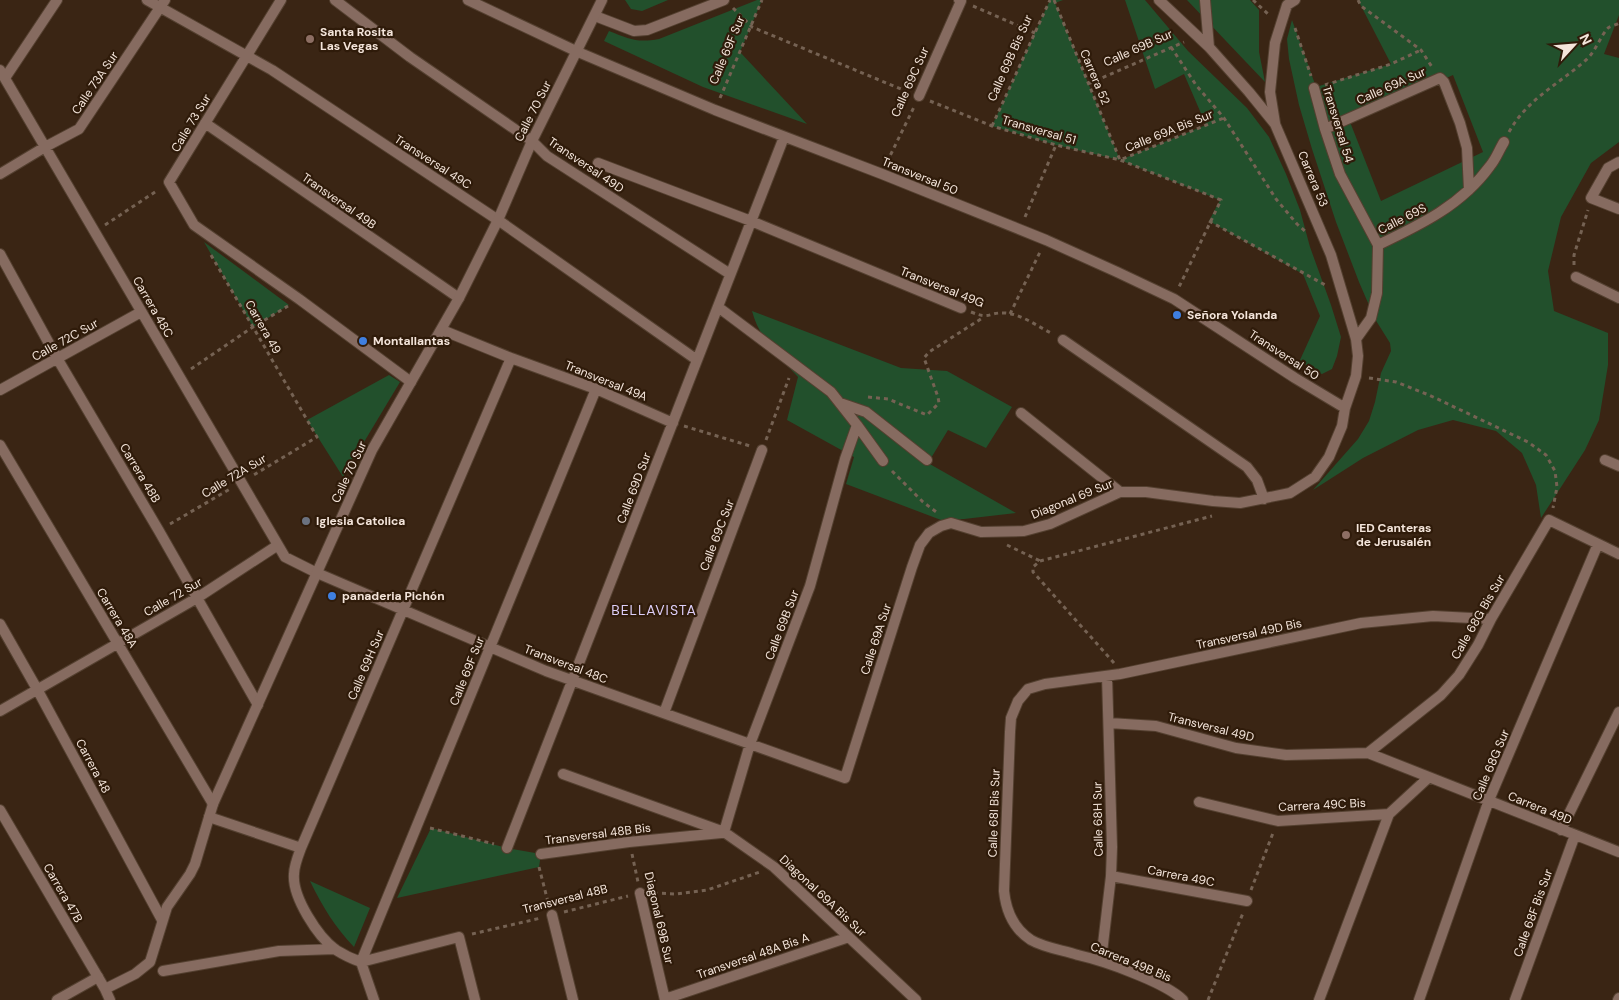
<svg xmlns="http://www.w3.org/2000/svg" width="1619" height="1000" viewBox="0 0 1619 1000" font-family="'DM Sans',sans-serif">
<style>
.green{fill:#22502c;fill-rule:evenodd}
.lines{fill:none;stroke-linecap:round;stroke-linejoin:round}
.minor-casing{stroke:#544030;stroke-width:12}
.tertiary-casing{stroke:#544030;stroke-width:12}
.path{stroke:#756253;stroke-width:3;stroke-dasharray:4 4;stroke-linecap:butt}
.minor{stroke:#866b60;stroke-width:10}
.tertiary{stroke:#866b60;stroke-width:10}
.education-dot{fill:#8d6e63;stroke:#2f1b0a;stroke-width:2}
.shop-dot{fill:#3f7fe0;stroke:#2f1b0a;stroke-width:2}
.worship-dot{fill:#6b7280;stroke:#2f1b0a;stroke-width:2}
.labels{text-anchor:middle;stroke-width:4.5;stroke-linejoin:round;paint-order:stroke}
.poi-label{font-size:12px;font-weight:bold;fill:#f4e5db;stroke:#2f1b0a;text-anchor:start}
.street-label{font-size:12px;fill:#f4e5db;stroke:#2f1b0a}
.neighbourhood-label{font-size:14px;letter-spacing:1px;fill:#ddcef8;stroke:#2f1b0a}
</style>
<rect width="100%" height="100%" fill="#3a2514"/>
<path class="green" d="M625 0H668L642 11 631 9Z
M757 0H762L740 52 807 124 703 87 604 41 609 31C629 39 637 43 659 39Z
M1050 0H1063L1055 3 1120 160 1206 125 1184 74 1155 89 1125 0H1145L1188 51 1247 108 1269 137 1286 174 1300 210 1310 247 1331 305 1341 337 1337 356 1332 369 1322 374 1313 371 1300 360 1320 316 1303 274 1209 221 1220 200 1120 160 1056 145 992 126Z
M1187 0H1250L1259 10V52L1265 82Z
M1358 0H1619V15L1604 54 1619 58V142L1591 163 1561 217 1548 271 1554 311 1608 333V365L1599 420 1585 450 1541 518 1536 485 1522 453 1496 431 1453 420 1418 430 1363 458 1313 490 1358 439 1369 421 1375 402 1381 373 1391 351 1390 343 1375 319 1359 282 1336 222 1312 149 1299 105 1289 59 1287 39 1292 20 1316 87 1391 64ZM1453 75 1483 152 1381 201 1350 122Z
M204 242 289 305 253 327Z
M752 311 901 368 947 371 1012 407 986 448 948 430 928 463 1016 513 964 519 941 520 846 484 854 457 787 420 798 377C779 357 759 338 752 311Z
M389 375 400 382 343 477 307 420Z
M431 828 507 848 541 854 539 867 397 898Z
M310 881 370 908 354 947C335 927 322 906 310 881Z"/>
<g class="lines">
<defs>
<path id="minor" d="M147 0 272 70 498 220 697 360
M281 0 169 182 194 225 299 299 411 382
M335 0 410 57 532 141 547 156 730 274
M1205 0 1209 47
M595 16 634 31 647 30 724 0
M578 52 715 110 882 174 1046 240 1117 272 1174 299 1295 378 1345 408
M0 70 285 557 317 573 546 671 845 778 912 567 920 545 929 533 941 526 951 523 981 532 1024 531 1050 524 1120 492H1146L1213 501 1240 503 1290 493 1315 477 1329 457 1342 426 1345 408 1356 376 1358 356 1356 339 1331 255 1275 124 1249 92 1209 47 1159 0
M5 78 57 0
M1314 88 1325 129 1340 174 1378 245
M919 96 961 1 959 0
M205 123 459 298
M1275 123 1270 92 1275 43 1287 5 1295 0
M1325 129 1440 78 1444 82 1460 123 1467 148 1469 190
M1619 162 1608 168 1591 198 1619 209
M598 163 751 221 961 308
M0 174 45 147 79 129 165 0
M0 254 57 358 159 531 258 705
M1576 277 1619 298
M718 307 831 392 857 425 883 461
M442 330 511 358 596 389 673 423
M1356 339 1371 318 1377 293 1378 245C1420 225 1462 205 1490 166 1496 159 1499 150 1504 142
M1063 340 1247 467 1257 480 1264 499
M0 390 141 312
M840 403 866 412 927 460
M1021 413 1120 492
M0 445 213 804
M1605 460 1619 466
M0 624 37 689 162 920
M0 711 197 598 278 545
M664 713 762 450
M1109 723 1156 726 1236 748 1286 755 1368 753 1619 852
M1368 753 1441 695 1459 675 1478 645 1491 619 1549 520 1619 554
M563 774 724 832 774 867 916 1000
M1199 802 1278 821 1389 814
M209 817 301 848
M1561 830 1619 712
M724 832 750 744 810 586 845 459 857 425
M507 848 784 137
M541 854 629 842 721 833
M1111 876 1247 901
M640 893 665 1000
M552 915 573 1000
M1101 961 1111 876 1112 847 1107 676
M361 962C352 959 344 955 336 950 318 937 292 897 294 874 294 866 298 856 301 848L511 358
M361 962 596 389
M361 962 459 937 475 1000
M361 962 374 1000
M163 971 279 951 335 949
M665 999 849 937
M57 1000 98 977
M1183 1000C1165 982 1104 961 1078 955 1063 950 1045 948 1031 940 1014 929 1006 911 1004 891L1010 732 1011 718 1018 701 1028 689 1045 684 1120 674 1361 623 1433 616 1491 619
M1319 1000 1389 814 1428 778
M1419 1000 1489 800 1598 544
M1515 1000 1575 835
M1618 1000 1619 998"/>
<path id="tertiary" d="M468 0 578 52
M0 810 105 989 110 1000
M105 989 135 974 150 962 167 907 190 874 195 864 213 804 372 450 459 298 498 220 532 141 602 0"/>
</defs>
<use href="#minor" class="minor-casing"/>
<use href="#tertiary" class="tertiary-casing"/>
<path class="path" d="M1054 0 1120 160 1224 118
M1253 0 1269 15
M1358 0 1361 6 1421 50 1432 67
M973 6 1035 33
M733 8 752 27 908 92
M1295 28 1311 76
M1171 47 1196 85 1224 118 1276 199 1297 224 1306 232
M1088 84 1184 42
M1325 85 1391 64 1421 50
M720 98 762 0
M930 101 992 126 1056 145 1120 160 1221 200 1179 287
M992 126 1050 0
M1509 132C1527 99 1559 84 1586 60 1596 51 1601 35 1608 28 1611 26 1616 25 1619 23
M887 162 914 107
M1025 217 1056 145
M1209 221 1327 286
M105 225 158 190
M211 255 317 437 252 476
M1574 265V255L1588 210
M971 312C991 320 988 312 1005 313 1021 314 1037 326 1051 333
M1010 314 1040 252
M191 369 253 327 288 306
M1369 378 1396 382 1429 395 1528 442 1546 455 1555 471 1557 487 1553 508
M868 397 888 399 927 415 939 403 938 397 924 358 929 352 984 317
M684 426 750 446
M766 440 789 378
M892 471 923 502 939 514
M170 524 230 489
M1007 545 1040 561
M1114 663 1033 572V567L1040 561 1212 516
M430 828 494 844
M632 854 638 882
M539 867 548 902
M1251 890 1273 833
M654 893 676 894 707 890 760 872
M564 912 628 896
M472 934 541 918
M1208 1000 1243 913"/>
<use href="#minor" class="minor"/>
<use href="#tertiary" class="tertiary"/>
</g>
<g class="education-dot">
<circle cx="310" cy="39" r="5"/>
<circle cx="1346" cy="535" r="5"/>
</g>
<g class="shop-dot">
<circle cx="1177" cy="315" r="5"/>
<circle cx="363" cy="341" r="5"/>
<circle cx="332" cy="596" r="5"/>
</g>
<circle class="worship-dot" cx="306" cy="521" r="5"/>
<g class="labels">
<g class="poi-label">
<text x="320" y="36">Santa Rosita<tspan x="320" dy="14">Las Vegas</tspan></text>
<text x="1187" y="319">Señora Yolanda</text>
<text x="373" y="345">Montallantas</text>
<text x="316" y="525">Iglesia Catolica</text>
<text x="1356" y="532">IED Canteras<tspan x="1356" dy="14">de Jerusalén</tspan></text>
<text x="342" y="600">panaderia Pichón</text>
</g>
<g class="street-label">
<text transform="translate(1138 48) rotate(-24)" y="4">Calle 69B Sur</text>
<text transform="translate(727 50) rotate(-67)" y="4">Calle 69F Sur</text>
<text transform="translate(1010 58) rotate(-66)" y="4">Calle 69B Bis Sur</text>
<text transform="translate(1095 77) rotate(67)" y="4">Carrera 52</text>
<text transform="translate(910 82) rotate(-66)" y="4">Calle 69C Sur</text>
<text transform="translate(95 83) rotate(-56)" y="4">Calle 73A Sur</text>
<text transform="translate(1391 86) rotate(-24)" y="4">Calle 69A Sur</text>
<text transform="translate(533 111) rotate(-63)" y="4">Calle 70 Sur</text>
<text transform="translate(191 123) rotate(-59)" y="4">Calle 73 Sur</text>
<text transform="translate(1338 124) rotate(73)" y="4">Transversal 54</text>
<text transform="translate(1039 130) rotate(16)" y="4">Transversal 51</text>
<text transform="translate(1169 131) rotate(-22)" y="4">Calle 69A Bis Sur</text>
<text transform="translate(433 162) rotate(33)" y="4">Transversal 49C</text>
<text transform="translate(586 165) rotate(34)" y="4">Transversal 49D</text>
<text transform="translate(920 176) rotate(22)" y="4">Transversal 50</text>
<text transform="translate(1313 179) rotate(67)" y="4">Carrera 53</text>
<text transform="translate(339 201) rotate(35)" y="4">Transversal 49B</text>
<text transform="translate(1402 219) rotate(-27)" y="4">Calle 69S</text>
<text transform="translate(942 287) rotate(22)" y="4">Transversal 49G</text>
<text transform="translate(153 307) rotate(60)" y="4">Carrera 48C</text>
<text transform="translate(263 327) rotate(60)" y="4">Carrera 49</text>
<text transform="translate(65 340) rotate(-29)" y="4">Calle 72C Sur</text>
<text transform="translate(1284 355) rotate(33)" y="4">Transversal 50</text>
<text transform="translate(606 381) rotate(22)" y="4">Transversal 49A</text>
<text transform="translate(349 472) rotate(-65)" y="4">Calle 70 Sur</text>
<text transform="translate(140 473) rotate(59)" y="4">Carrera 48B</text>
<text transform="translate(234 476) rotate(-31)" y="4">Calle 72A Sur</text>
<text transform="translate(634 488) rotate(-69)" y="4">Calle 69D Sur</text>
<text transform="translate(1072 499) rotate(-22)" y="4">Diagonal 69 Sur</text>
<text transform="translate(717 535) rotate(-69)" y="4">Calle 69C Sur</text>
<text transform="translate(173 597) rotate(-30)" y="4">Calle 72 Sur</text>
<text transform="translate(1478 617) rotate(-60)" y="4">Calle 68G Bis Sur</text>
<text transform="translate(117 618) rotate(59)" y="4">Carrera 48A</text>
<text transform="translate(782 625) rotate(-69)" y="4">Calle 69B Sur</text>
<text transform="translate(1249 634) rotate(-12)" y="4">Transversal 49D Bis</text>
<text transform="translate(876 639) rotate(-72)" y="4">Calle 69A Sur</text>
<text transform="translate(566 664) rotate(21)" y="4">Transversal 48C</text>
<text transform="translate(366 665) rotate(-67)" y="4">Calle 69H Sur</text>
<text transform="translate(467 671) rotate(-68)" y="4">Calle 69F Sur</text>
<text transform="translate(1211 727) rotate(14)" y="4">Transversal 49D</text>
<text transform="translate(1491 765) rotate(-67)" y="4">Calle 68G Sur</text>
<text transform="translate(93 766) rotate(62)" y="4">Carrera 48</text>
<text transform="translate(1322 805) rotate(-3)" y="4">Carrera 49C Bis</text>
<text transform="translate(1540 808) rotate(22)" y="4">Carrera 49D</text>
<text transform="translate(994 813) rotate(-88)" y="4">Calle 68I Bis Sur</text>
<text transform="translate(1098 819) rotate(-91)" y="4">Calle 68H Sur</text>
<text transform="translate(598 834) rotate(-7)" y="4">Transversal 48B Bis</text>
<text transform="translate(1181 876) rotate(11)" y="4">Carrera 49C</text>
<text transform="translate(63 893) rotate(60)" y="4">Carrera 47B</text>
<text transform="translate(823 896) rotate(43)" y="4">Diagonal 69A Bis Sur</text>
<text transform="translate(565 899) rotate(-14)" y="4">Transversal 48B</text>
<text transform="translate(1533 913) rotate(-70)" y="4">Calle 68F Bis Sur</text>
<text transform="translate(659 918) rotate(77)" y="4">Diagonal 69B Sur</text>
<text transform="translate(753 956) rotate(-19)" y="4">Transversal 48A Bis A</text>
<text transform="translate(1131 962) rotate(22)" y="4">Carrera 49B Bis</text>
</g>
<g class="neighbourhood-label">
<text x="654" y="615">BELLAVISTA</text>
</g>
</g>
<g transform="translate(1574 45) rotate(64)" stroke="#2f1b0a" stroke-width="4" paint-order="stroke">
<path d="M0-4L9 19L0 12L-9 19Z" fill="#f4e5db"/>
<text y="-8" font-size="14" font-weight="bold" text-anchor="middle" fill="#f4e5db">N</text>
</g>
</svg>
